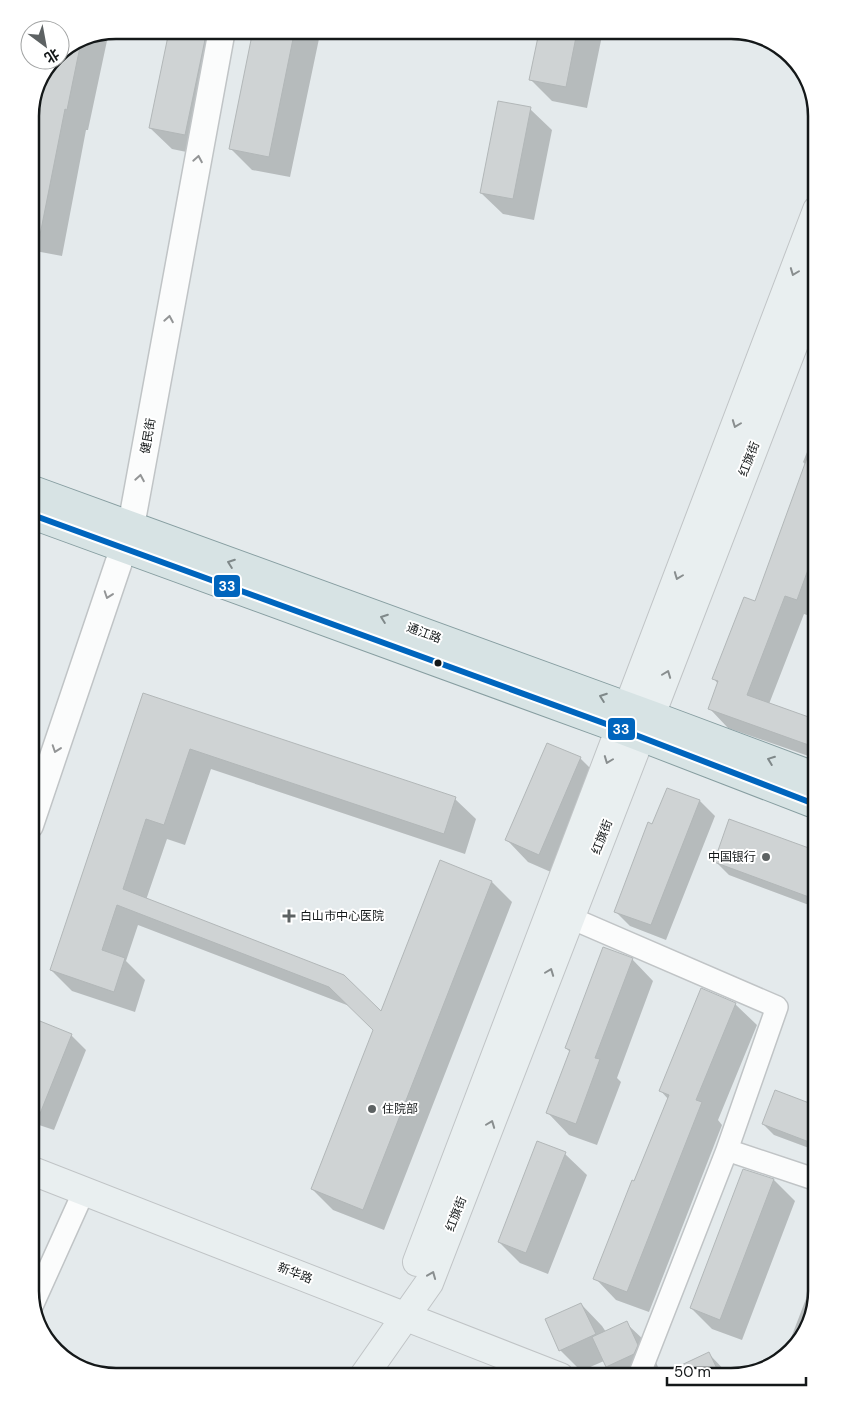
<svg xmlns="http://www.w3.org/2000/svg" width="847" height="1407" viewBox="0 0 847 1407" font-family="'DM Sans','Noto Sans SC',sans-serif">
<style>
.shadow{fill:#0003}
.building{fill:#cfd3d4;stroke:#b2b7b8}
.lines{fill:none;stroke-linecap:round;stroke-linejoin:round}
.minor-casing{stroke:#c0c4c6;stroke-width:24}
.tertiary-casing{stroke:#c0c4c6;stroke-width:29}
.secondary-casing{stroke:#c0c4c6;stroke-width:30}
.primary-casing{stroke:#879ea1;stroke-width:30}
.minor{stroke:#fbfcfc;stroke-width:21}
.tertiary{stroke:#fbfcfc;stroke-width:26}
.secondary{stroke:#e9eff0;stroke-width:28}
.primary{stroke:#d7e3e4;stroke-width:28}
.bus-1-casing{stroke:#fff;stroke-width:10}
.bus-1{stroke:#0065bd;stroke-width:6}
.oneway{stroke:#939596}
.oneway2{stroke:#898e8f}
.oneway3{stroke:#7f8889}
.bus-dot{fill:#141819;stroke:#fff;stroke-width:2}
.poi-dot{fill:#5d6263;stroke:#fff;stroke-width:2}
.labels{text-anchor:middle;stroke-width:4;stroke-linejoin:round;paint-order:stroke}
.street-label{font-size:12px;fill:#141819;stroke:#fff}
.poi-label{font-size:12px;fill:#141819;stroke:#fff;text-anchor:start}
.rim{fill:none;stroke:#141819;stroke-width:2.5}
.line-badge{stroke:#fff;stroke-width:2}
.badge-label{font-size:14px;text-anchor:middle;font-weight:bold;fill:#fff}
</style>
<rect width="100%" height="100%" fill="#e4eaec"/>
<path class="shadow" d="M603 31 587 108 552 101 530 79 540 32Z
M320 34 290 177 252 170 230 148 253 35Z
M231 35 206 156 172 149 150 128 169 36Z
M83 36H108L88 130H86L62 256 30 250 31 109 53 60H60V52Z
M530 109 552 130 534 220 503 214 481 193Z
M817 427V615L816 618 804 614 769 704 817 721V759L728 728 710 709 718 684 714 679 756 603 806 465 803 462Z
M144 695 455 799 476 819 465 854 211 769 185 845 167 839 146 900 343 976 381 1014 492 882 512 902 384 1230 333 1210 312 1189 375 1030 352 1007 138 925 126 961 145 980 135 1012 72 991 51 970Z
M548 745 580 758 602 780 560 876 528 862 507 840Z
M667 789 700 801 715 816 666 940 630 926 615 911 653 826Z
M817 852V908L729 875 715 861Z
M632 959 653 981 617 1078 621 1082 597 1145 569 1135 548 1113 571 1053 566 1048Z
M735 1004 757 1025 718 1120 722 1125 649 1312 616 1300 595 1278 668 1099 660 1090Z
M71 1035 86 1050 54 1130 36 1124 30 1117Z
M817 1108V1151L774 1135 763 1124Z
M565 1154 587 1175 548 1274 520 1263 499 1242Z
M744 1170 774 1180 795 1201 742 1340 712 1329 691 1308Z
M817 1270V1292L803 1339 787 1353 786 1351Z
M581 1304 602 1326 606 1332 626 1323 648 1344 658 1367 655 1375 652 1377H617L607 1366 604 1361 581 1371 560 1350Z
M709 1354 731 1377H678Z"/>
<path class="building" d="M539 32H577L566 87 529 80Z
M294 34 269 157 229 149 252 35Z
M206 35 185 135 149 128 168 36Z
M82 37 67 110 65 109 37 250H30V110L53 60H60V52Z
M498 101 531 107 513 199 480 193Z
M815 436 817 437V545L797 600 785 596 747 695 817 720V748L708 709 718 681 712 679 744 597 755 601Z
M143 693 456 797 444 834 190 749 164 825 146 819 123 889 344 975 381 1011 440 860 492 881 363 1210 311 1189 373 1030 329 987 117 905 102 950 125 958 114 992 50 970Z
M547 743 581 757 539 855 505 840Z
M667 788 700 800 651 925 614 912 648 822 652 824Z
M729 819 817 851V900L714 862Z
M603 947 633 958 595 1058 600 1059 576 1124 546 1113 570 1050 565 1048Z
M701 988 736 1003 696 1100 702 1102 627 1292 593 1279 632 1180 634 1181 669 1095 659 1091Z
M30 1017 72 1034 31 1136H30Z
M775 1090 817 1106V1145L762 1124Z
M537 1141 566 1152 526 1253 498 1242Z
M743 1169 774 1179 720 1320 690 1308Z
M581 1303 596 1334 559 1351 545 1319Z
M627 1321 638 1345 634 1354 606 1367 592 1337Z
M709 1352 721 1377H656Z"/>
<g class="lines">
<defs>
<path id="minor" d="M571 918 777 1007 727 1150 817 1180
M33 1304 84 1191
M640 1373 727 1150"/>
<path id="tertiary" d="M30 825 131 526 221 35"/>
<path id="secondary" d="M30 1170 560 1377
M417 1262 817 210
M363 1377 429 1283 640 738 651 715 817 284"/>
<path id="primary" d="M30 489 651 715 817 777
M30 514 620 729 817 805"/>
</defs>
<use href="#minor" class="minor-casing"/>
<use href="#tertiary" class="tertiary-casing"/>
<use href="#secondary" class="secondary-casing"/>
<use href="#primary" class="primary-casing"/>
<use href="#minor" class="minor"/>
<use href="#tertiary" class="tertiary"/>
<use href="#secondary" class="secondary"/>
<use href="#primary" class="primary"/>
<defs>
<path id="bus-1" d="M30 514 620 729 817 805"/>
</defs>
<use href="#bus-1" class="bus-1-casing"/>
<use href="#bus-1" class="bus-1"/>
</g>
<defs><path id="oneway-chevron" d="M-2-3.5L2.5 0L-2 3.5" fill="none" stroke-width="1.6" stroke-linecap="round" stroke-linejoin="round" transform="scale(1.25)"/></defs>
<g class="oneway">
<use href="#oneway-chevron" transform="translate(198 159) rotate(-80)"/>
<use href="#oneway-chevron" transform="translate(169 319) rotate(-80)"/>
<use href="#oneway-chevron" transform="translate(140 478) rotate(-80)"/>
<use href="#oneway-chevron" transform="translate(108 595) rotate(109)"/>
<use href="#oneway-chevron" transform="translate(56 749) rotate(109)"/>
</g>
<g class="oneway2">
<use href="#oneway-chevron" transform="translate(794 272) rotate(111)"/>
<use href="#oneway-chevron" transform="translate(736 424) rotate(111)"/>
<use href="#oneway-chevron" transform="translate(678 576) rotate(111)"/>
<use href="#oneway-chevron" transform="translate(667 674) rotate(-69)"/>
<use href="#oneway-chevron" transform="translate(608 760) rotate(111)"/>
<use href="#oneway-chevron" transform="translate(550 972) rotate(-69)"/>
<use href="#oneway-chevron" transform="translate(491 1124) rotate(-69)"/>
<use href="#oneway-chevron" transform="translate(432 1275) rotate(-68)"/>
</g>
<g class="oneway3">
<use href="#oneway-chevron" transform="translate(231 563) rotate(-160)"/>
<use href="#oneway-chevron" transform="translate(384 618) rotate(-160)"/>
<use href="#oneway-chevron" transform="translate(603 697) rotate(-160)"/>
<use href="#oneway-chevron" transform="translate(771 760) rotate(-159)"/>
</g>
<circle class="bus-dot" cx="438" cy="663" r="4.5"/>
<g class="poi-dot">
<circle cx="766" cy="857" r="5"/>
<path d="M286.5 908.5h5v5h5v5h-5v5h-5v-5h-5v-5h5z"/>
<circle cx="372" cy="1109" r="5"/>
</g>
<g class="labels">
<g class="street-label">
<text transform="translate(148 436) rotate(-80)" y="4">健民街</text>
<text transform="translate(749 459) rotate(-69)" y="4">红旗街</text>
<text transform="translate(424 633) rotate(20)" y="4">通江路</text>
<text transform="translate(602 837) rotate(-69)" y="4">红旗街</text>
<text transform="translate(456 1214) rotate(-69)" y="4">红旗街</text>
<text transform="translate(295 1273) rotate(21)" y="4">新华路</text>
</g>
<g class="poi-label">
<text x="756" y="861" text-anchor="end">中国银行</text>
<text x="300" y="920">白山市中心医院</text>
<text x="382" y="1113">住院部</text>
</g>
</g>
<path d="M0 0H847V1407H0ZM116 39H731A77 77 0 0 1 808 116V1291A77 77 0 0 1 731 1368H116A77 77 0 0 1 39 1291V116A77 77 0 0 1 116 39Z" fill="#fff" fill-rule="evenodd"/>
<path class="rim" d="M116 39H731A77 77 0 0 1 808 116V1291A77 77 0 0 1 731 1368H116A77 77 0 0 1 39 1291V116A77 77 0 0 1 116 39Z"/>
<g class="line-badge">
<rect x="213" y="574" width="28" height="24" rx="5" fill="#0065bd"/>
<rect x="607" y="717" width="29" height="24" rx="5" fill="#0065bd"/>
</g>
<g class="badge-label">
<text x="227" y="591">33</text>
<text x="621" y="734">33</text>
</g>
<g transform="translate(45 45) rotate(148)"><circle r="24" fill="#ffffff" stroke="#a1a3a3"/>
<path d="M0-4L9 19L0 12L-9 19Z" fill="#5d6263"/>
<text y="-8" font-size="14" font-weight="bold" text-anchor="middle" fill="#141819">北</text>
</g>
<path d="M667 1377v8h139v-8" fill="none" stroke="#141819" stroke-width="2.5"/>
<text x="674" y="1377" font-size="15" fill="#141819" stroke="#ffffff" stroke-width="4" paint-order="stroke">50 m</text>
</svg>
